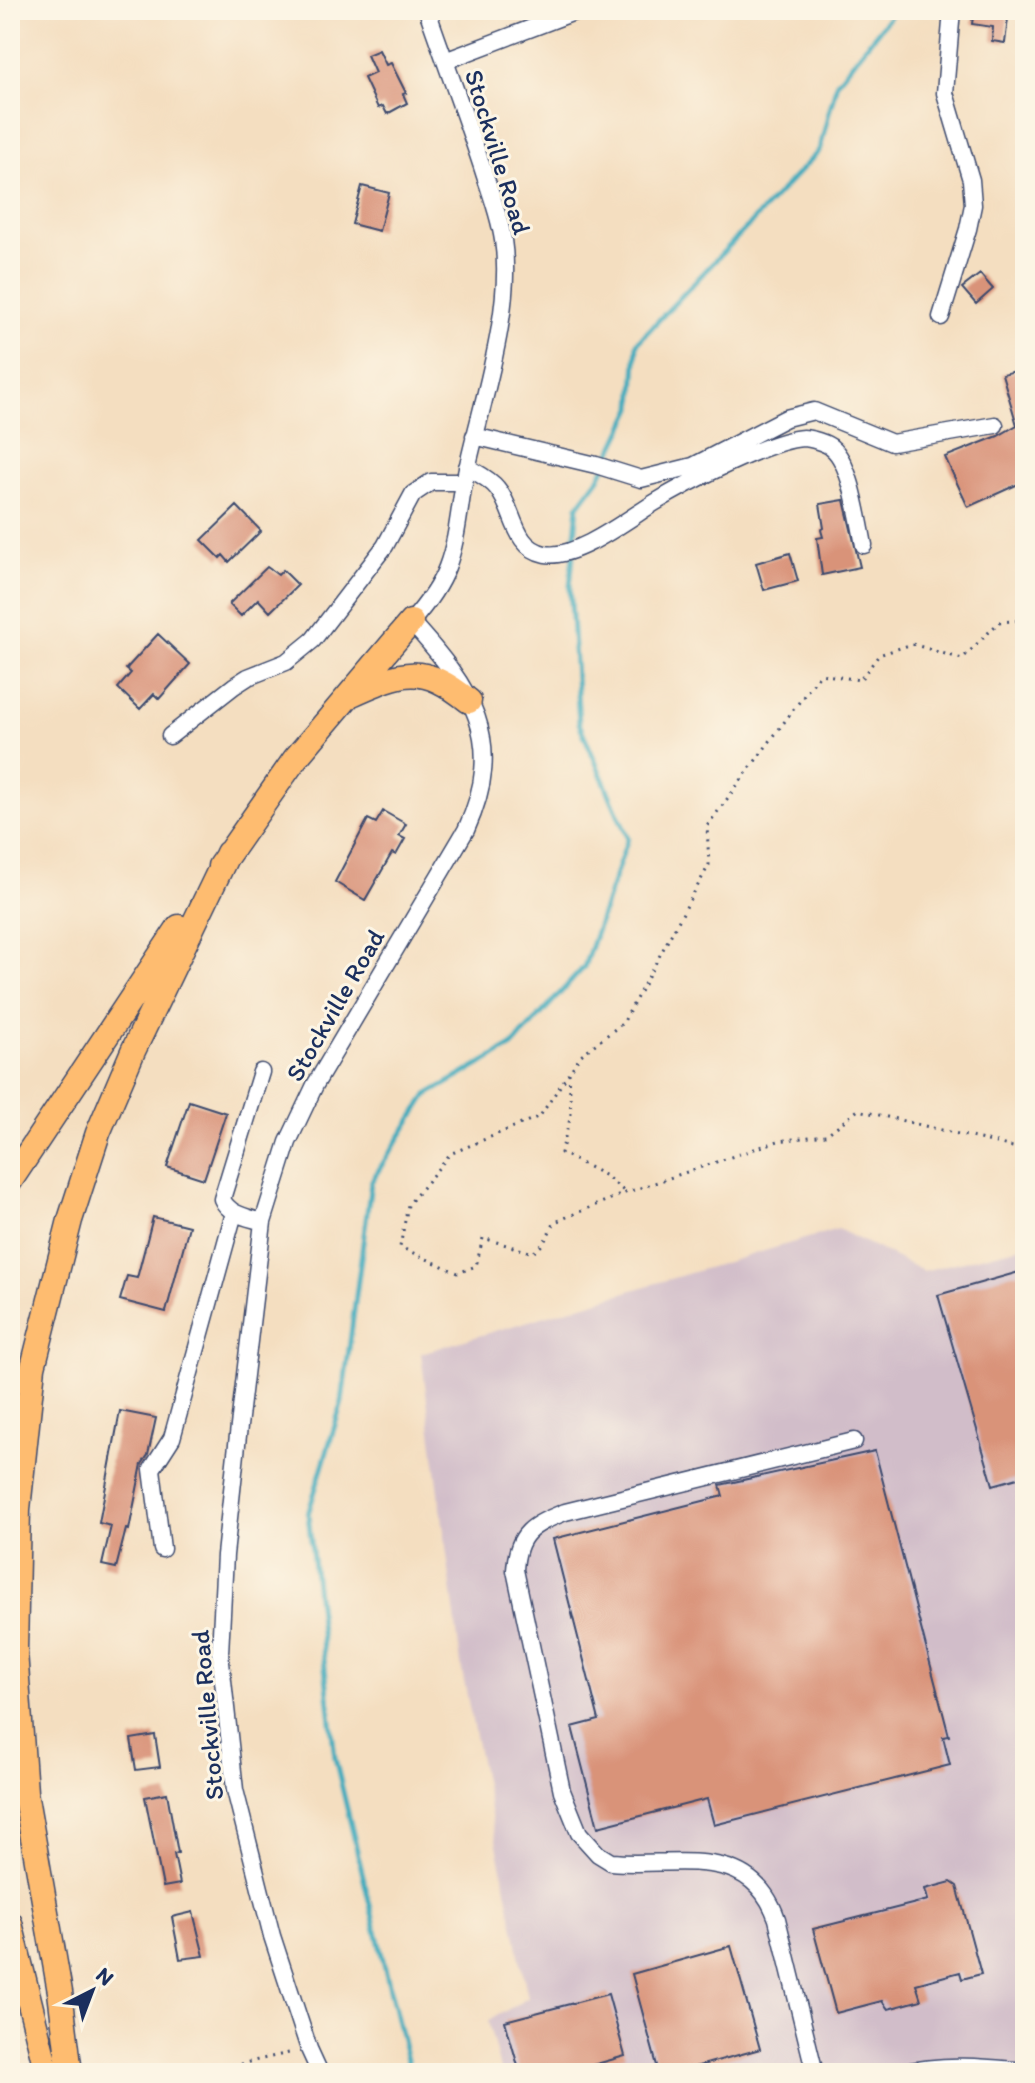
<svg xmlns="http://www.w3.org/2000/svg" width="1035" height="2083" viewBox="0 0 1035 2083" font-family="Itim,sans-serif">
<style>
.industrial{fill:#d1bdc9}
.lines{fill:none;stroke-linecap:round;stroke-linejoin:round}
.stream{stroke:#3eabbd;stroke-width:5}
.building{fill:#d99379}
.minor-casing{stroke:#3c496d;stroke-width:19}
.highway-casing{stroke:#3c496d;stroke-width:27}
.path{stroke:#3c496d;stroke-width:3;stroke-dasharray:2 6;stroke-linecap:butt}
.minor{stroke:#fff;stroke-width:16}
.highway{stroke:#febc70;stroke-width:24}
.labels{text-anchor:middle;stroke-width:6;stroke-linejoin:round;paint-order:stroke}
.street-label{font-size:26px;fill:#1b2f5e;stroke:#fcf5e5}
</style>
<rect width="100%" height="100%" fill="#fcf5e5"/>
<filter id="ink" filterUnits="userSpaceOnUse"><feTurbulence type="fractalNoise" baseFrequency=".0125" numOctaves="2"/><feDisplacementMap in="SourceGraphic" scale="16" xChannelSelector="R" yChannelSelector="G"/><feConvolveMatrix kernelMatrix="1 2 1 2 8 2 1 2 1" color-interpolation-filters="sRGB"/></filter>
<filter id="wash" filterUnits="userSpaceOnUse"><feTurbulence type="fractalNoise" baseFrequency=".006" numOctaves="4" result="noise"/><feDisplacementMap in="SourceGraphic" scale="32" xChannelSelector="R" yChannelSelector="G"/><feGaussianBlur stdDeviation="1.8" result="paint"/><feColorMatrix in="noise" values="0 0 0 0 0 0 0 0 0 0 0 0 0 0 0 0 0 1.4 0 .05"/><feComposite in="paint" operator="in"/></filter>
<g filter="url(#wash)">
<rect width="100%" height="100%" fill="#f4dec0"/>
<path class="industrial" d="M838 1229 923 1271 1025 1246V2073H501L488 2021 528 1998 462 1671 421 1353Z"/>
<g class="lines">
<path class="stream" d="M574 545 578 506 599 478 633 408 637 343 819 151 837 82 895 10
M410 2073 335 1758 308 1514 342 1402 371 1182 427 1095 512 1046 584 967 628 838 579 723 570 587 573 555"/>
</g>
<g id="blocks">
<path class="building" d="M974 10H1009L1005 43 992 41 993 27 972 24Z
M379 50 386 65 391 63 406 93 403 94 407 103 387 114 383 106 378 108 364 78 375 73 367 55Z
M362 186 389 193 379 231 352 224Z
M980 274 993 289 976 304 962 288Z
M1025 369V481L968 507 945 457 998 436 1017 425 1002 374Z
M844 500 860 567 822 575 817 538 823 537 821 530 824 528 820 504Z
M237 506 261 531 229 562 223 555 220 558 202 540Z
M790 553 798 581 764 590 756 563Z
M267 567 278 575 283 570 298 585 270 612 258 599 241 616 229 604Z
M158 634 190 664 159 699 154 694 140 709 118 688 131 673 126 669Z
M383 811 406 824 399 836 405 839 396 855 392 853 365 900 335 882 368 819 376 823Z
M189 1101 226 1113 204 1179 167 1167Z
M153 1217 189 1226 166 1312 120 1300 127 1276 137 1278Z
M1019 1272 1025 1292V1476L993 1485 938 1295Z
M120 1411 156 1418 148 1455 142 1464 129 1530 126 1529 116 1568 102 1565 111 1526 99 1523Z
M875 1451 949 1736 943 1737 950 1765 714 1825 707 1799 598 1827 572 1727 599 1720 553 1539 723 1496 720 1485Z
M155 1735 160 1767 136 1770 131 1739Z
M167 1793 178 1853 174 1854 180 1884 163 1887 145 1797Z
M951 1882 957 1886 981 1974 962 1979 960 1972 916 1984 921 2000 888 2009 882 2001 836 2013 813 1929 928 1900 925 1889Z
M193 1912 204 1956 180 1959 172 1917Z
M731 1946 760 2049 673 2073H659L632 1974Z
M608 1994 625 2056 575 2070 576 2073H520L505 2021Z"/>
</g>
</g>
<g filter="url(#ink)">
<use href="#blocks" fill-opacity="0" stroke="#3c496d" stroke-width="2"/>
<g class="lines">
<defs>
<path id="minor" d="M445 61 579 10
M941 317 968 229 973 205 971 180 945 93 952 10
M474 436 596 465 641 479 693 466 786 418 814 411 892 443 995 425
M467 467C477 473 490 479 497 488 515 509 512 547 545 554 575 560 628 519 654 503 685 484 769 440 803 438 810 438 827 443 832 448 851 463 859 521 864 545
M170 736 234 686 248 677 286 662 313 640 385 546 413 494 431 482H464
M261 1072 222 1199C229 1215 247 1217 263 1222
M162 1549 152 1469 172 1438 234 1213
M320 2073 309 2049 272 1936 235 1790 220 1653 225 1555 239 1426 263 1222 288 1142 315 1085 466 830C507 740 472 689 411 622 426 605 439 588 447 567 458 538 459 508 465 478 480 407 514 311 503 240 500 219 492 196 485 176 467 120 446 65 427 10
M815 2073 777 1919C750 1841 674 1868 611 1862L598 1854 579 1833 562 1791 515 1570C517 1532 533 1525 565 1512L854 1441
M902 2073C942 2063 984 2067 1025 2071"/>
<path id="highway" d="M352 694C404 671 422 663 469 701
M220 866 295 759 411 622
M10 1181 179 927
M10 1923 47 2073
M70 2073 60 1992 25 1792 15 1651 18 1509 33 1367 70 1220 98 1133 133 1051 228 853"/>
</defs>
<use href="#minor" class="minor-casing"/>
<use href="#highway" class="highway-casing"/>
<path class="path" d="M1025 620 999 622 962 659 912 644 879 655 860 680 820 674 707 826 709 865 623 1023 581 1055 540 1116 450 1154 408 1205 400 1247 458 1273 476 1266 483 1238 533 1253 543 1244 555 1222 625 1193 778 1141 826 1135 858 1110 1025 1150
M569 1073 571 1115 561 1153 606 1176 625 1192
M201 2073 293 2052"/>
<use href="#minor" class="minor"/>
<use href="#highway" class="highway"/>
</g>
</g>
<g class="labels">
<g class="street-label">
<text transform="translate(498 152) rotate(73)" y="9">Stockville Road</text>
<text transform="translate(335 1005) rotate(-60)" y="9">Stockville Road</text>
<text transform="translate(207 1715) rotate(-95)" y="9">Stockville Road</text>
</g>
</g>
<rect width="1035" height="2083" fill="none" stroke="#fcf5e5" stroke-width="40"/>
<g transform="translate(92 1991) rotate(42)" stroke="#fcf5e5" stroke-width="6" paint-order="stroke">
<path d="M0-6L14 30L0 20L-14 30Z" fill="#1b2f5e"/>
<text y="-12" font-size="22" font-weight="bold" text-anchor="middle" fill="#1b2f5e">N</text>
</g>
</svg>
